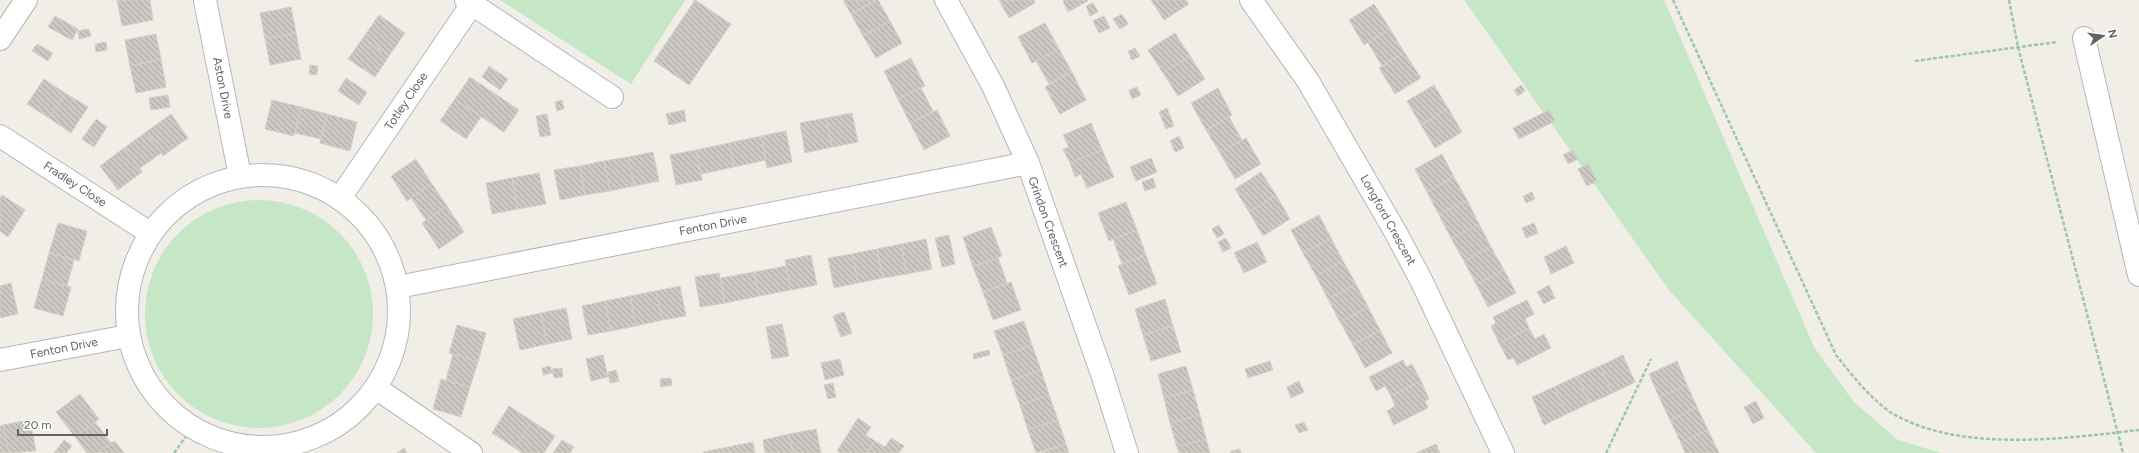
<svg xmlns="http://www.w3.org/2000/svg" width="2139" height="453" viewBox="0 0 2139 453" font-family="Figtree,sans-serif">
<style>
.green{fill:#c5e7c5}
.building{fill:url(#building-back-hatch);stroke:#d5d0c6}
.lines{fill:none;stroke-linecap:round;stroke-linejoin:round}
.minor-casing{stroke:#b4b7bb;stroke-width:24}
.path{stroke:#9ec7aa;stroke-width:2.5;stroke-dasharray:4 2;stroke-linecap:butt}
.minor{stroke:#fff;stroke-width:22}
.labels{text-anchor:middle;stroke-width:3;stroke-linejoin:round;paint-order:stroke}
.street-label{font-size:12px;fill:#5f6267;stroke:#fff}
</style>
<defs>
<pattern id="building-back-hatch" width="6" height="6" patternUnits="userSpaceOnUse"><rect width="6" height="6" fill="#ccc9c4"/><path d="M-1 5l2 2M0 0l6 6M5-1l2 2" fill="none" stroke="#a9a7a3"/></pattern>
</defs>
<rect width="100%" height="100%" fill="#f0eee7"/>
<path class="green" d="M500 0H685L631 84Z
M1464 0H1664L1814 347 1853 401 1898 440 1941 453H1816L1669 290Z
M145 314a114 114 0 1 1 228 0a114 114 0 1 1-228 0Z"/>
<path class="building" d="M117 0H150L153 20 122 26Z
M695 0 731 24 689 85 654 61Z
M843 0H876L851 14Z
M876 0H878L890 21 863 36 851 14Z
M999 0H1034L1035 3 1009 18Z
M1065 0H1087L1088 1 1068 12 1063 1Z
M1151 0H1186L1189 4 1164 20Z
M1093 3 1098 12 1090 16 1086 6Z
M1374 4 1390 29 1364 45 1349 20Z
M291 7 296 33 265 39 260 13Z
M1122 14 1128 24 1120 29 1113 19Z
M379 15 405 33 389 56 363 38Z
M55 16 78 29 72 40 48 27Z
M1104 16 1110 28 1099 33 1093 21Z
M890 21 902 43 876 58 863 36Z
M1045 23 1059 49 1032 63 1018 37Z
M89 29 91 36 79 39 78 31Z
M1390 29 1404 52 1382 66 1368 43Z
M296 33 301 59 270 65 265 39Z
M1175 33 1190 56 1163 73 1148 50Z
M156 34 161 59 130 66 125 40Z
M363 38 389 56 375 77 348 59Z
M106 42 107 50 96 52 95 44Z
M37 44 53 53 48 61 32 51Z
M1135 48 1140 56 1132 60 1128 51Z
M1059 49 1072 72 1049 84 1036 61Z
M1404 52 1421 78 1395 94 1379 68Z
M1190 56 1205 79 1178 96 1163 73Z
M911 58 925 86 898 99 884 71Z
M161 59 166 87 136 93 130 66Z
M310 65 318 66 317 75 309 74Z
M489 66 508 79 500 90 482 77Z
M1072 72 1086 100 1060 114 1045 87Z
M470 77 519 110 504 132 455 99Z
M346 78 367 92 359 105 338 91Z
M44 79 65 93 49 118 27 104Z
M1434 85 1448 108 1421 125 1407 101Z
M1521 85 1525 91 1518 96 1514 90Z
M1137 87 1141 95 1132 99 1129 90Z
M921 88 933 111 910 123 898 99Z
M1218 88 1232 115 1206 130 1191 103Z
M65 93 88 107 71 133 49 118Z
M168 95 170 107 151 110 149 98Z
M455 99 481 117 466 139 440 121Z
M272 100 301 107 294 136 265 129Z
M562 100 564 109 557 111 555 102Z
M301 107 327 114 321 139 295 133Z
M1167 108 1174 126 1166 129 1159 112Z
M1448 108 1462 132 1435 148 1421 125Z
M684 110 686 121 669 125 666 114Z
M937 110 950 136 924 150 910 123Z
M1549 110 1555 121 1519 139 1513 128Z
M852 113 858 142 832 147 826 118Z
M171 114 188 138 163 156 146 132Z
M327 114 357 122 350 151 320 143Z
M547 114 551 135 540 137 536 116Z
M1229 117 1242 140 1220 153 1206 130Z
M826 118 832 147 805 153 800 123Z
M96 119 107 127 94 147 82 139Z
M1091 123 1102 150 1070 163 1063 149 1069 147 1063 135Z
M786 131 792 162 767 168 761 136Z
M146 132 161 153 139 169 124 148Z
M761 136 766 160 734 167 729 143Z
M1179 136 1184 148 1175 152 1170 141Z
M1246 138 1261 164 1235 179 1220 153Z
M729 143 734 167 701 174 696 150Z
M124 148 142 172 118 190 100 166Z
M696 150 702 180 676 185 670 155Z
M1102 150 1114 177 1087 188 1081 174 1075 177 1070 163Z
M1573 150 1578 159 1568 164 1563 155Z
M653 152 659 181 634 186 628 157Z
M1442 154 1454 177 1427 192 1415 169Z
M628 157 634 186 610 191 604 161Z
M1151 158 1157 172 1136 181 1130 167Z
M416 159 432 184 407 201 391 176Z
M604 161 610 191 585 195 580 166Z
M1588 164 1597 181 1587 186 1578 169Z
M580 166 585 195 560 200 554 170Z
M1261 172 1276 195 1249 212 1235 189Z
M539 173 546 204 518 209 512 178Z
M1454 177 1467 200 1439 215 1427 192Z
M512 178 518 209 492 214 486 183Z
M1153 178 1156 187 1145 191 1142 182Z
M432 184 447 206 426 220 411 198Z
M1532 192 1535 199 1526 203 1523 196Z
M2 195 25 210 8 237 0 231V198Z
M1276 195 1290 219 1263 236 1249 212Z
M1467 200 1479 224 1451 238 1439 215Z
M1126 202 1137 230 1109 241 1098 213Z
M447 206 464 232 439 249 422 223Z
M1319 215 1331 238 1303 253 1291 230Z
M58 223 87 231 79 261 49 253Z
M1534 223 1538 233 1526 238 1522 228Z
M1479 224 1491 247 1464 261 1451 238Z
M1219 225 1224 234 1217 238 1212 229Z
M991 227 1002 256 973 267 963 237Z
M1137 230 1146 255 1122 264 1113 239Z
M949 235 955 264 942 267 935 238Z
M1226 238 1231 248 1223 252 1218 242Z
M1331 238 1343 261 1316 276 1303 253Z
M926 239 932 269 907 274 901 244Z
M1257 242 1267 262 1244 273 1234 253Z
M901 244 907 274 883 278 877 249Z
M1566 246 1574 263 1551 274 1544 257Z
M1491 247 1504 270 1476 284 1464 261Z
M877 249 883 278 858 283 852 254Z
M49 253 74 260 67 286 42 279Z
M852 254 858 283 834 288 828 258Z
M811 255 817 285 791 290 785 260Z
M1146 255 1157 284 1129 295 1118 266Z
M998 258 1007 283 983 292 973 267Z
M1343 261 1356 284 1328 299 1316 276Z
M786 266 791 290 759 296 754 272Z
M1504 270 1516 293 1488 307 1476 284Z
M754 272 759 296 725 303 721 278Z
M719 273 725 303 700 307 695 277Z
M42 279 71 287 63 316 34 308Z
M1011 282 1021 310 993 320 983 292Z
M11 283 18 314 0 318V286Z
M1356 284 1368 307 1340 322 1328 299Z
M1549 285 1555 298 1544 304 1537 292Z
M680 286 686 316 662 320 656 291Z
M656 291 662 320 636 326 630 296Z
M630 296 636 326 611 331 605 301Z
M1165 299 1173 326 1143 335 1135 309Z
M1527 300 1534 314 1525 319 1529 328 1499 343 1491 326 1496 323 1493 317Z
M605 301 611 331 588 335 582 306Z
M1368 307 1380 330 1353 345 1340 322Z
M566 308 572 339 547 344 541 313Z
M844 312 852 333 841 337 833 316Z
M541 313 547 344 520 350 513 319Z
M1024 321 1032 345 1003 355 994 331Z
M782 324 789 356 772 359 766 327Z
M457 325 486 333 478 362 449 353Z
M1173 326 1181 352 1151 361 1143 335Z
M1529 328 1535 339 1544 334 1551 348 1517 365 1513 358 1508 360 1499 343Z
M1380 330 1392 353 1365 368 1353 345Z
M1032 345 1041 370 1011 380 1003 355Z
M989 350 990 355 974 359 973 354Z
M453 354 478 362 470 387 446 380Z
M603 355 608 377 591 381 586 359Z
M1623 355 1635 382 1613 393 1600 366Z
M840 359 844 375 825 380 821 363Z
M1403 360 1406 367 1412 364 1421 381 1391 396 1385 386 1376 391 1369 377Z
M1270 361 1273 370 1248 378 1245 369Z
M1677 361 1687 385 1659 397 1649 374Z
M550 366 552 373 543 375 542 368Z
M1186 366 1193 390 1164 398 1158 374Z
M1600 366 1613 393 1590 403 1577 376Z
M562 368 563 377 554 378 552 369Z
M616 370 619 381 610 383 608 372Z
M1041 370 1049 395 1020 405 1011 380Z
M1577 376 1590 403 1567 414 1554 387Z
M671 378 672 385 661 387 660 379Z
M441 379 470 387 461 417 433 409Z
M1299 381 1304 392 1291 398 1287 387Z
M1421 381 1429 399 1425 401 1428 408 1394 425 1387 411 1395 406 1391 396Z
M833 383 836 397 828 399 824 385Z
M1687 385 1697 407 1670 420 1659 397Z
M1554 387 1567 414 1544 425 1532 397Z
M1193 390 1200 415 1170 423 1164 398Z
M80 394 99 419 75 437 56 412Z
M1049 395 1058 420 1028 430 1020 405Z
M1756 401 1764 418 1753 424 1744 407Z
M509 406 532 421 515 448 492 433Z
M1697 407 1708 430 1681 443 1670 420Z
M1200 415 1206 439 1177 447 1170 423Z
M858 418 871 427 866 435 875 441 867 453H841L837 451Z
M30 420 36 451 9 453 3 425Z
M1058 420 1066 444 1036 453 1028 430Z
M532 421 555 436 544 453H522L515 448Z
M95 422 111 443 98 453H87L75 437Z
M1304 422 1308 430 1299 433 1295 425Z
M3 425 9 453H0V426Z
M816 429 821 453H793L789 434Z
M1708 430 1719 453H1685L1681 443Z
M789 434 793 453H765L763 440Z
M891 438 904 446 899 453H867L875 441 885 447Z
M1206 439 1210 453H1179L1177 447Z
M64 440 72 446 66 453H54Z
M562 440 574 447 570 453H553Z
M115 441 124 453H98L111 443Z
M753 442 755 453H729L728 447Z
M1066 444 1069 453H1041Z
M1436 444 1440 453H1416Z
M728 447 729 453H703V452Z
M404 448 407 453H397Z
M1240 449 1241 453H1231V451Z"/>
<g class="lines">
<defs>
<path id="minor" d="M205 0 240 176
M466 0 612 97
M946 0 993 86 1028 163 1102 374 1127 453
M1251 0 1308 81 1396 233 1421 280 1503 453
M2084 38 2139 275
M0 39 26 0
M0 136 150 233
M127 311a136 136 0 1 1 272 0a136 136 0 1 1-272 0Z
M340 198 472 4
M398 287 1028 163
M0 360 128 336
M376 388 471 453"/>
</defs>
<use href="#minor" class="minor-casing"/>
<path class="path" d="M1673 0 1836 355C1852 375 1868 396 1890 412 1957 453 2062 439 2139 430
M2009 0 2018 47 2123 453
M1915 61 2057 42
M174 453 192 428
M1606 453 1651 359"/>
<use href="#minor" class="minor"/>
</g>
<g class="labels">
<g class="street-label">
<text transform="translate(223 88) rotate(79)" y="4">Aston Drive</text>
<text transform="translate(406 101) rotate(-56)" y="4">Totley Close</text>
<text transform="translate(75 184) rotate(33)" y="4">Fradley Close</text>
<text transform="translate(1388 220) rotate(61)" y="4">Longford Crescent</text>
<text transform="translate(1048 222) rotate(70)" y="4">Grindon Crescent</text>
<text transform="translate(713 225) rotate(-11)" y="4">Fenton Drive</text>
<text transform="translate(64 348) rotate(-11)" y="4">Fenton Drive</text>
</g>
</g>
<g transform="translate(2103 36) rotate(77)" stroke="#ffffff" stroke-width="3" paint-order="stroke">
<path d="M0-3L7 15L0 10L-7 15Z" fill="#5f6267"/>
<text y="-6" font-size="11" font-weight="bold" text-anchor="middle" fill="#5f6267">N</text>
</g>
<path d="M18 429v6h89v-6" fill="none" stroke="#5f6267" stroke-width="2"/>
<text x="24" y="429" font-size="12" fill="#5f6267" stroke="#ffffff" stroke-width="3" paint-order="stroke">20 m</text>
</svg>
